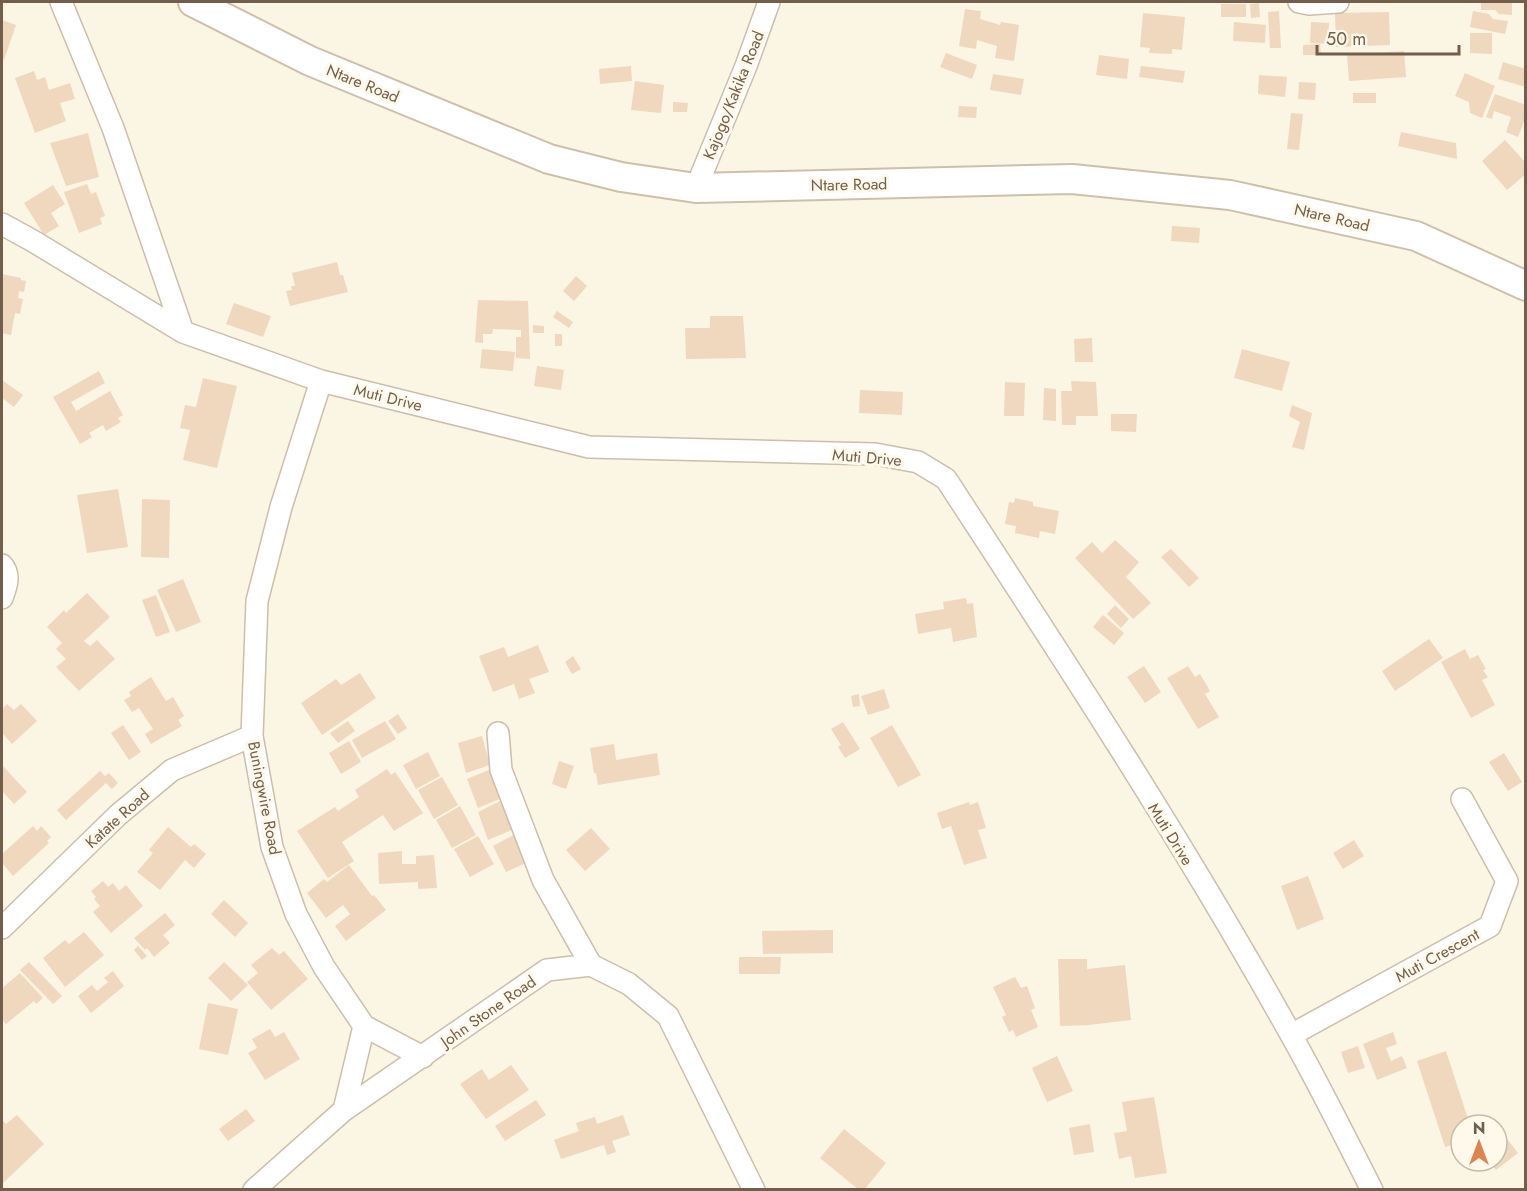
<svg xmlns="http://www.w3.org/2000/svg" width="1527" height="1191" viewBox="0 0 1527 1191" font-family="Jost,sans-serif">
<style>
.building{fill:#efd8bd}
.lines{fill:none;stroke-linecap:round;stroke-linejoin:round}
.street-casing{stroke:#ccbeab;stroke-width:24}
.secondary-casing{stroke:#cebfa9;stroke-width:32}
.street{stroke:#fff;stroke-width:21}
.secondary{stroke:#fff;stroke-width:28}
.labels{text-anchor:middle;stroke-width:6;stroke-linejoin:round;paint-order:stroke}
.street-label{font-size:16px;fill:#725e4b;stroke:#fef9ea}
</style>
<rect width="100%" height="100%" fill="#fbf5e4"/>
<path class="building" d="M1481 2H1512V15L1499 14 1495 10H1481Z
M1259 3 1260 17 1251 18 1250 4Z
M1221 4H1246V17H1221Z
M965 9 981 11 980 19 1000 25 1001 22 1019 25 1014 61 995 58 997 46 977 40 976 49 959 46Z
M1279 11 1281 48H1270L1268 12Z
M1473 11 1489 14 1493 19 1508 21 1505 34 1470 27Z
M1389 12 1390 45 1336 47 1335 13Z
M1143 13 1185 17 1182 50 1172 49V54L1149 53 1150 48 1140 47Z
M2 20 16 25 4 60 2 59Z
M1234 22 1266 25 1265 43 1233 41Z
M1311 22 1329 23 1328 44 1310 43Z
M1470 33H1492V54L1470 53Z
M1320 44 1321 55H1303V45Z
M1404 51 1406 77 1349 81 1347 55Z
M946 53 977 65 972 79 940 67Z
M1099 55 1129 59 1127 79 1096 75Z
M1503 62 1526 69V87L1498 79Z
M631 66 632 81 600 84 599 69Z
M1141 66 1185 71 1183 83 1139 77Z
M34 71 37 80 45 77 49 90 55 88 58 99 55 88 70 83 75 99 60 103 66 121 35 133 15 78Z
M1465 73 1495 86 1482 118 1470 113 1469 102 1455 96Z
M993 74 1024 79 1021 95 990 90Z
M1259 75 1287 77 1285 97 1258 94Z
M635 81 664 85 661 113 631 110Z
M1299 82 1316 83 1315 100 1298 99Z
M1353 93H1376V103H1353Z
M1495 94 1526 105V116L1518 137 1506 132 1511 117 1494 111 1492 119 1486 117Z
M673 102 688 103 687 112H673Z
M959 106 977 107 976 118 958 117Z
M1291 113 1303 114 1299 150 1287 149Z
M1401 132 1456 143 1457 159 1398 146Z
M88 133 99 177 66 186 50 143Z
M1505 140 1526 163V174L1507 190 1482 161Z
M87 184 91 194 96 192 105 216 100 218 102 224 79 233 64 192Z
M53 185 65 204 51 213 59 226 44 235 24 203Z
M1172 226 1200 228 1199 243 1171 241Z
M337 262 340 275H343L348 292 290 306 286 291 292 290 291 286H295L292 273Z
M2 274 21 278V280L26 281 24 292 19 291 18 298 23 299 20 314 15 313 11 335 2 333Z
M576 276 587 286 574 301 563 291Z
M478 300 528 301 530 359 516 358V337H521V330L493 329 492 334H483V343L475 342Z
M234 303 271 316 263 337 226 324Z
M557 311 573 322 569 328 553 317Z
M710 316H743L746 358 686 359 685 328H710Z
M533 325 544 326V333H533Z
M555 334H562V346H555Z
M1092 338 1093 362H1075L1074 339Z
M482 349 515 352 513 371 480 368Z
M1242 349 1290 362 1282 391 1234 378Z
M537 366 564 370 561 390 534 386Z
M99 371 105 383 71 402 76 411 110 391 123 415 118 418 121 422 106 431 103 425 89 433 92 437 80 444 53 397Z
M203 378 237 386 217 468 183 460 190 430 180 428 185 405 196 407Z
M2 380 23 395 14 407 2 398Z
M1071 381 1096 382 1098 416H1076V425H1062L1061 391H1072Z
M1005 382 1025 383 1024 416H1004Z
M1044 388 1056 389V421L1043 420Z
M860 390 903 392 902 415 859 413Z
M1292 405 1312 413 1304 450 1292 447 1300 422 1289 416Z
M1111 414H1137L1136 432 1111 431Z
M118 489 128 547 87 553 77 495Z
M1015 498 1033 502V506L1059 511 1055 534 1040 531 1039 538 1015 533 1016 526 1005 524 1009 502 1014 503Z
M142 499 170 500 169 558 141 557Z
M1115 540 1139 562 1126 577 1151 603 1133 619 1075 558 1092 542 1102 553Z
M1171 549 1199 578 1189 587 1161 557Z
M183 579 201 622 176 632 157 590Z
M87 593 110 617 84 641 90 646 97 640 115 659 79 691 56 667 66 659 56 649 62 643 47 627 64 610 66 613Z
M156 595 170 632 156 637 142 600Z
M966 598 967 604 973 603 977 637 953 642 951 628 918 634 915 614 944 609 943 602Z
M1115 605 1129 619 1121 628 1107 614Z
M1103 615 1124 633 1114 645 1093 627Z
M1429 639 1443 658 1395 691 1382 671Z
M538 645 549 672 529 679 535 693 519 699 514 684 493 692 479 656 504 647 508 657Z
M1465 649 1470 659 1478 655 1486 669 1483 670 1488 677 1482 680 1495 705 1471 718 1441 662Z
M573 656 581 669 572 674 565 662Z
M1144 666 1161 692 1145 703 1127 677Z
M1188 666 1195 677 1200 674 1210 691 1205 694 1219 717 1198 729 1167 678Z
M360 673 376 698 322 735 301 703 336 679 341 685Z
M151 677 166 701 173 697 184 716 178 720 182 726 151 744 145 734 153 729 139 708 132 712 124 700 131 696 129 692Z
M884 689 890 708 868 715 861 696Z
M859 694 860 706 853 707 851 696Z
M7 704 14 710 21 704 37 721 12 744 2 733V709Z
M398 714 407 728 398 734 388 721Z
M348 721 355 731 338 743 330 733Z
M385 721 396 739 362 758 352 740Z
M843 722 860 749 845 758 838 747 841 745 831 729Z
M123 725 141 752 129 760 111 733Z
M892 725 921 775 898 787 870 738Z
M482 736 490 765 466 773 458 743Z
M349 741 361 762 341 774 329 753Z
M614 744 616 760 657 753 660 775 598 785 596 773H594L590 748Z
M428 752 440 776 416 789 403 765Z
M1504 753 1522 782 1508 791 1489 762Z
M559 761 574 766 566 789 552 784Z
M2 765 27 792 14 804 2 791Z
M387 769 391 775 395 772 423 813 394 831 383 815 342 842 354 861 328 878 297 831 335 807 338 811 359 797 355 790Z
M491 769 502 798 478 808 467 779Z
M100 771 105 776 109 773 118 783 112 789 106 783 66 820 57 810Z
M442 777 458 805 434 819 418 790Z
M504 799 514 829 488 840 478 812Z
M969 802 970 805 978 802 986 828 978 830 987 858 964 865 951 826 942 829 937 813Z
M460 806 476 835 452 848 436 820Z
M33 826 37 831 41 826 51 837 47 841 49 843 13 876 2 863V854Z
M168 827 191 847 194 844 206 854 194 868 185 860 160 890 137 872 153 853 149 850Z
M591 828 610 849 585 871 566 850Z
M517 833 531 861 506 872 493 846Z
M478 836 494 864 470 877 454 849Z
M1354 840 1364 856 1343 869 1333 853Z
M402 851V864H416V856L434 855 437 888 418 889V882L379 884 378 853Z
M349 865 372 896 374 895 386 910 346 941 335 926 350 914 343 905 326 918 307 893 324 879 327 882Z
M1308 876 1324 919 1297 930 1281 886Z
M103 881 108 887 113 883 119 891 126 885 143 906 111 933 93 912 100 906 94 899 96 897 91 891Z
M224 900 248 923 235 937 211 914Z
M165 913 175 925 163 935 170 943 154 957 147 948 145 950 134 938Z
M833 930V953L763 954 762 931Z
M84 932 104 955 65 987 43 958 65 940 69 944Z
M138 946 147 956 142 960 134 950Z
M272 948 279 955 284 951 308 979 271 1010 247 982 258 973 251 965Z
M739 957H781L780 974H739Z
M1058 959H1087V969L1125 965 1131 1020 1089 1025 1060 1026Z
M29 962 62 996 53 1004 20 970Z
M224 962 248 985 231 1001 208 978Z
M113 971 124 986 91 1013 78 996 92 985 97 991 108 982 104 978Z
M20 973 43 998 36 1004 34 1001 6 1024 2 1019V988Z
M1015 977 1021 988 1027 986 1035 1008 1031 1010 1038 1027 1016 1037 1013 1030 1009 1032 1002 1017 1006 1015 993 987Z
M208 1003 238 1009 228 1055 199 1049Z
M270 1029 275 1037 284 1032 300 1059 265 1080 248 1053 257 1048 252 1039Z
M1393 1032 1397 1044 1386 1048 1391 1061 1402 1056 1407 1068 1377 1080 1363 1044Z
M1358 1046 1365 1068 1348 1073 1341 1052Z
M1446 1051 1470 1125H1461V1142L1445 1147 1417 1061Z
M1057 1056 1073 1091 1047 1102 1032 1068Z
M511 1065 529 1090 486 1119 460 1084 482 1069 489 1080Z
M1154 1097 1167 1173 1135 1178 1131 1156 1119 1159 1114 1133 1127 1131 1122 1102Z
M536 1100 546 1115 505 1141 495 1126Z
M246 1109 255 1121 228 1141 219 1129Z
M17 1115 44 1144 2 1184V1120L6 1124Z
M623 1115 630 1135 612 1141 616 1152 607 1155 604 1145 561 1159 554 1140 579 1131 576 1123 595 1117 597 1124Z
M1090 1124 1094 1152 1074 1155 1069 1128Z
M844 1129 886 1163 864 1190H859L820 1158Z
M1504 1135 1518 1153 1496 1170 1490 1161H1497V1141Z"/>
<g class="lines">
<defs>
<path id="street" d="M61 2 113 128 183 332
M1299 2 1309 4 1338 2
M696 188 746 66 769 2
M2 224 33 241 183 332 321 381 589 447 875 454 918 462 946 479C1065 661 1184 843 1290 1033 1319 1084 1345 1137 1372 1190
M321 381 281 507 257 601 252 736 272 847 296 914 324 967 364 1026 423 1057
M2 565C11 575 6 587 2 598
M498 733 501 770 543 880 591 965
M2 928 118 815 172 770 252 736
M1291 1035 1490 926 1507 881 1462 799
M344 1110 364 1026
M254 1190 344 1110 547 970 591 965 629 984 668 1016 754 1190"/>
<path id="secondary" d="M193 2 310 61 549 159 621 177 696 188 1072 179 1230 195 1416 236 1526 286"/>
</defs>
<use href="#street" class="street-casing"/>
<use href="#secondary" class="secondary-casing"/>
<use href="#street" class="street"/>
<use href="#secondary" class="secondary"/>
</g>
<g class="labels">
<g class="street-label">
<text transform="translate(363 83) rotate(22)" y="6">Ntare Road</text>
<text transform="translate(733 95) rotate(-68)" y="6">Kajogo/Kakika Road</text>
<text transform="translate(849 184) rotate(-1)" y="6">Ntare Road</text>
<text transform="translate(1332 217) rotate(13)" y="6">Ntare Road</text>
<text transform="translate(388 397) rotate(14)" y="6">Muti Drive</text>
<text transform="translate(867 457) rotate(5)" y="6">Muti Drive</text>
<text transform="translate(265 798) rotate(79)" y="6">Buningwire Road</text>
<text transform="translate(117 818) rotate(-42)" y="6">Katate Road</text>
<text transform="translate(1171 834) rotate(58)" y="6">Muti Drive</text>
<text transform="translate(1437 955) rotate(-29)" y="6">Muti Crescent</text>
<text transform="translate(488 1011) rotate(-35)" y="6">John Stone Road</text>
</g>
</g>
<rect width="1527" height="1191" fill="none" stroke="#725e4b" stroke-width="6"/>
<g transform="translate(1479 1143)"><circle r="28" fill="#fef9ea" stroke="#c6bbaa" stroke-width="1.5"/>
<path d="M0-4.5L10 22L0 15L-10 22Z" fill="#de8450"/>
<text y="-9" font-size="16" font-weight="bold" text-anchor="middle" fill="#725e4b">N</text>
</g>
<path d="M1317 45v9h142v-9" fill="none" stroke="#725e4b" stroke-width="3"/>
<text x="1326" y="45" font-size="18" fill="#725e4b" stroke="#fef9ea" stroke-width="4.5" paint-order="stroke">50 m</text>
</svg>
